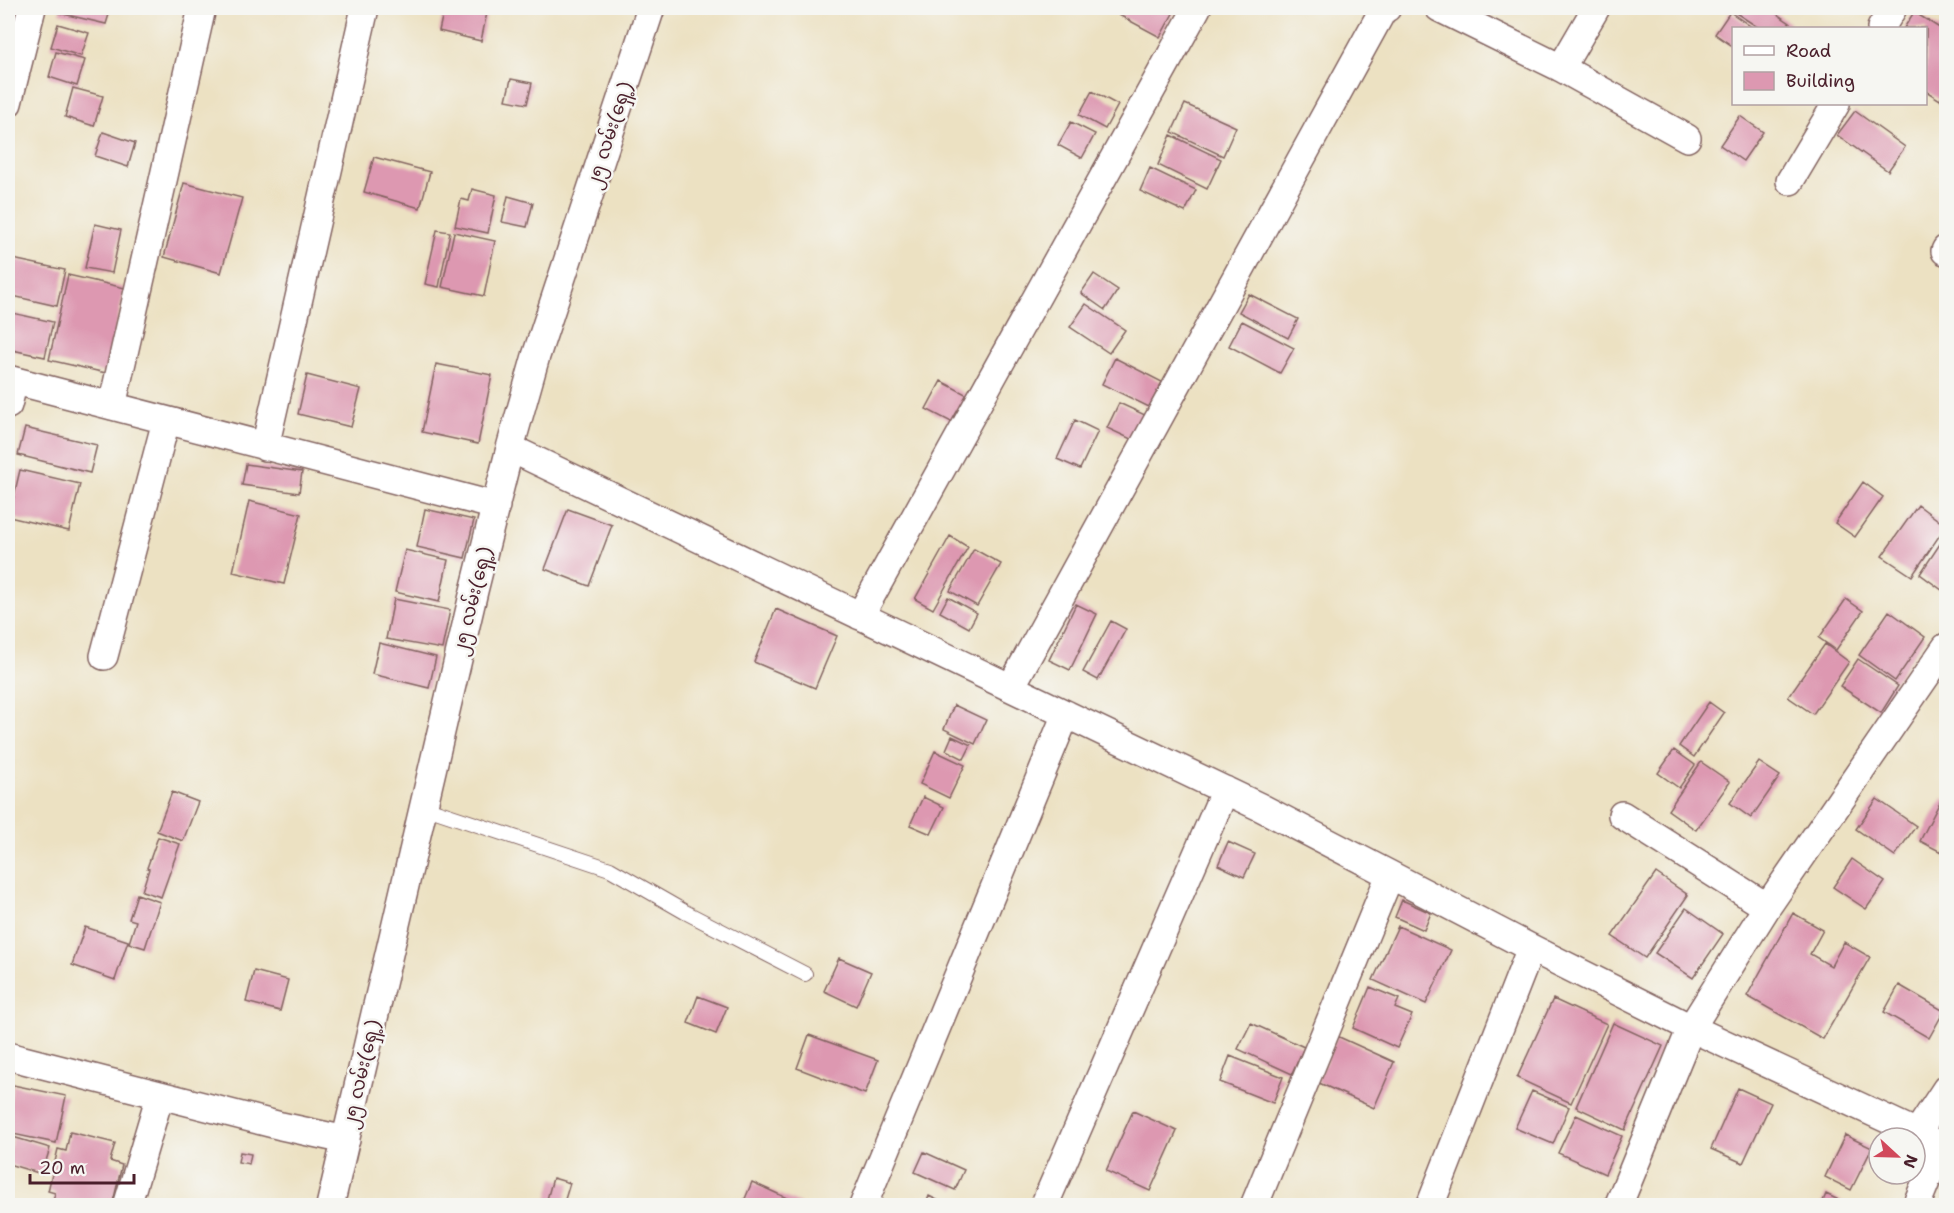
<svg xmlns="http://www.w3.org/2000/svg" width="1954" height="1213" viewBox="0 0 1954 1213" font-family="'Shantell Sans','Noto Sans Myanmar',sans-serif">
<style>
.building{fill:#dd98b1}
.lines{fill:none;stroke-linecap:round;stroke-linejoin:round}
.service-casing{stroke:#836360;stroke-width:16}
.minor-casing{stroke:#836360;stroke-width:30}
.service{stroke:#fff;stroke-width:14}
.minor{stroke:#fff;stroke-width:27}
.labels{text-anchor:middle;stroke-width:5;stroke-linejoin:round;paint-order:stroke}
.street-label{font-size:18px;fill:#4a1f2b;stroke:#f6f6f2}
</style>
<rect width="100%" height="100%" fill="#f6f6f2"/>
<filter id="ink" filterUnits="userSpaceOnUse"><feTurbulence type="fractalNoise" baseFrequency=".0167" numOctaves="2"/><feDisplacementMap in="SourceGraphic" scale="12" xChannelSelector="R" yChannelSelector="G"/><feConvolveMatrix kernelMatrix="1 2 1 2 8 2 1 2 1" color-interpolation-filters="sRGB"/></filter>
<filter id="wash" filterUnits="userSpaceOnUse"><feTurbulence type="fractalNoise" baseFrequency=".008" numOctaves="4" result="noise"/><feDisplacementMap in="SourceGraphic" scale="24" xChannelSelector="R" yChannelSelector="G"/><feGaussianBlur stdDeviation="1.35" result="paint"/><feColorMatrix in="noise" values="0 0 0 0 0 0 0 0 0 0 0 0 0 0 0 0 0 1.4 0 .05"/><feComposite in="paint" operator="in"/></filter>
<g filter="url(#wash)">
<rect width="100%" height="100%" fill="#ece1c2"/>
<g id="blocks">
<path class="building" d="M61 8H111L106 24 59 13Z
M444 8H488L481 41 439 31Z
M1106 8H1176L1160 37Z
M1740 8H1768L1790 23 1786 28H1759L1736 13Z
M1730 12 1753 28H1734V47L1715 34Z
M1914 12 1946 32V89L1940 100 1926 91V28H1904Z
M58 24 89 33 81 56 51 47Z
M56 52 85 60 77 86 49 77Z
M511 79 532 83 527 104 506 100Z
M73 88 103 96 94 126 65 117Z
M1092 91 1118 105 1105 129 1079 115Z
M1185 104 1236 127 1223 156 1172 132Z
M1855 111 1905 147 1888 171 1837 135Z
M1740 116 1763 132 1743 161 1720 145Z
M1071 122 1095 134 1082 158 1058 145Z
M103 132 135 143 128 167 95 156Z
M1171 135 1221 159 1207 189 1158 165Z
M374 157 430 172 420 208 364 192Z
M1150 168 1196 190 1185 212 1140 191Z
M184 183 242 198 221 273 164 257Z
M472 189 496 195 488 233 455 226 461 199 469 201Z
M508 196 533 203 527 227 502 222Z
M95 224 121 230 112 273 85 268Z
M437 230 450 232 439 287 425 284Z
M454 232 495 241 484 296 442 287Z
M8 258 65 270 57 306 8 295Z
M1094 274 1118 290 1105 310 1081 293Z
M68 275 125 288 106 373 49 360Z
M1249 294 1298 319 1288 338 1239 312Z
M1086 304 1125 330 1109 353 1070 327Z
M8 312 53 322 45 357 12 350 8 363Z
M1242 321 1294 348 1280 373 1229 346Z
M1115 358 1162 382 1149 407 1102 384Z
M436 364 492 375 478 444 422 432Z
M307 375 361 389 351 427 298 414Z
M941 381 973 398 959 426 926 409Z
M1119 403 1145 415 1133 440 1107 428Z
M1075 420 1098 431 1080 469 1057 459Z
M25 428 97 445 90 473 18 455Z
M246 464 302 472 299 493 242 485Z
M20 470 80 484 69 531 9 517Z
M1863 482 1883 497 1855 537 1835 523Z
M249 501 301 514 284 584 233 572Z
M1918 505 1946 526 1912 576 1882 556Z
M425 509 474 520 465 558 417 547Z
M568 509 612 525 589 586 545 569Z
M1946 535V593L1920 574Z
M950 536 968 547 933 609 915 599Z
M974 549 1001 564 977 606 950 591Z
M405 550 448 560 439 602 395 592Z
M948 597 977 613 969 628 940 612Z
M394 599 450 610 442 649 386 639Z
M1846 599 1863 611 1836 650 1819 638Z
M1076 604 1097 614 1070 670 1049 660Z
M776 609 837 636 815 688 754 662Z
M1889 611 1925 637 1895 681 1859 655Z
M1111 621 1126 629 1098 680 1083 672Z
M379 643 436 657 429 688 372 674Z
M1825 644 1849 662 1813 714 1788 697Z
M1858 659 1898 686 1881 713 1840 686Z
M1709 702 1724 713 1694 757 1679 746Z
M954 705 986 720 975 744 944 729Z
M952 736 971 745 964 759 946 750Z
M1674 750 1695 765 1679 788 1658 773Z
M935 751 965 765 949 798 920 784Z
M1701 762 1730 782 1696 830 1668 810Z
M1759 762 1780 776 1751 818 1730 803Z
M172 792 198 802 183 841 157 831Z
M923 797 944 807 931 834 910 825Z
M1942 798 1946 800V841L1941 852 1920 841Z
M1877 799 1916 826 1895 856 1856 829Z
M158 837 180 844 161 897 142 891 149 869 147 868Z
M1228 842 1255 854 1244 877 1218 865Z
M1852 859 1885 882 1866 909 1833 887Z
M1656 873 1688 895 1645 958 1612 936Z
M137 894 160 902 145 948 129 943 136 921 129 919Z
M1402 900 1431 913 1424 930 1395 917Z
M1686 908 1723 934 1693 978 1655 953Z
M1793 913 1823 930 1810 954 1831 966 1844 942 1870 957 1823 1039 1747 996Z
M1398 926 1451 950 1426 1004 1373 980Z
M85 927 128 941 115 980 72 965Z
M839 958 871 972 856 1006 824 991Z
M254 971 288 980 280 1011 246 1002Z
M1899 985 1944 1011 1929 1038 1884 1012Z
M1370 987 1399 999 1395 1008 1412 1015 1397 1048 1353 1028Z
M698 996 727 1007 716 1034 688 1023Z
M1553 999 1607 1024 1571 1103 1517 1078Z
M1251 1023 1304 1047 1292 1074 1238 1049Z
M1613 1023 1663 1046 1625 1130 1576 1107Z
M809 1035 878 1060 865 1094 797 1068Z
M1337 1036 1394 1062 1374 1108 1317 1082Z
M1230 1056 1283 1077 1273 1103 1220 1082Z
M13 1085 66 1096 56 1143 8 1133V1111Z
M1738 1088 1771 1103 1743 1163 1711 1149Z
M1532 1091 1569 1107 1553 1144 1515 1128Z
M1133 1111 1177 1131 1150 1191 1106 1171Z
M1576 1115 1622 1136 1605 1174 1558 1153Z
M70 1132 115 1143 110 1161 122 1165 112 1206H52L55 1193 48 1191 58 1149 66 1151Z
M1845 1135 1872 1148 1851 1190 1825 1177Z
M13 1137 50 1148 42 1174 8 1164V1156Z
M240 1152 251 1154 249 1164 238 1162Z
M924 1152 964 1170 955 1190 915 1172Z
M553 1178 570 1183 563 1206 546 1203Z
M752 1182 804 1206H742Z
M1826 1194 1851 1206H1821Z
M929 1196 949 1206H925Z"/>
</g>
</g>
<g filter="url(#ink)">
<use href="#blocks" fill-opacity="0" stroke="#836360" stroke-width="1.5"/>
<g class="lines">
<defs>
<path id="service" d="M424 807 610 869 685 912 805 974"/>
<path id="minor" d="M1439 8 1561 68 1687 138
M1881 28 1893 8
M1561 68 1596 8
M8 103 32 8
M1790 181 1836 104
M1945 251 1946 249
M8 379 496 506
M8 405 14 381
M112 406 202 8
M265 447 365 8
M510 448 1260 807 1531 948 1691 1028 1917 1133 1946 1150
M860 616 1197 8
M104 656 166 421
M1011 687 1383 10 1387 8
M1622 815 1767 907
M8 1056 281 1126 346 1140
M127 1206 160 1095
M330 1206 474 591 510 448 536 356 651 8
M863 1206 1066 714
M1044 1206 1225 790
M1254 1206 1390 875
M1430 1206 1531 948
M1618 1206 1691 1028 1767 907 1946 647
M1916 1206 1932 1167 1917 1133 1946 1089"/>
</defs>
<use href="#service" class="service-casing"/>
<use href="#minor" class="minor-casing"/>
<use href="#service" class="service"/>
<use href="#minor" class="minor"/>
</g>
</g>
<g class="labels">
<g class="street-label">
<text transform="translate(609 135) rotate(-72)" y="6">၂၅ လမ်း(ရှေ့)</text>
<text transform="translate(472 601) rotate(-76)" y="6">၂၅ လမ်း(ရှေ့)</text>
<text transform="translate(361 1074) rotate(-77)" y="6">၂၅ လမ်း(ရှေ့)</text>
</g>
</g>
<rect width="1954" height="1213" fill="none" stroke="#f6f6f2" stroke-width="30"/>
<rect x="1732" y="27" width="195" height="78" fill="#f6f6f2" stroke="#b1a0a2" stroke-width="1.5"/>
<rect x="1744" y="46" width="30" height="9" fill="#ffffff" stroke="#b1a0a2" stroke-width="1.5"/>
<text x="1786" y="57" font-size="18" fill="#4a1f2b">Road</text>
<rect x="1744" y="72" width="30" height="18" fill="#dd98b1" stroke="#b1a0a2" stroke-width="1.5"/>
<text x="1786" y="87" font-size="18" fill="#4a1f2b">Building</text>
<g transform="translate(1897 1156) rotate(112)"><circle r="28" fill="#f6f6f2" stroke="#b1a0a2" stroke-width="1.5"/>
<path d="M0-4.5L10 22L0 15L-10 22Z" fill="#d1495b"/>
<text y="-9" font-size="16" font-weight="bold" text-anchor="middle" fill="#4a1f2b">N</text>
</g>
<path d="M30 1174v9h104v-9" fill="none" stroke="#4a1f2b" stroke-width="3"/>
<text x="39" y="1174" font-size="18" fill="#4a1f2b" stroke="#f6f6f2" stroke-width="4.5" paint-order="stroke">20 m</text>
</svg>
